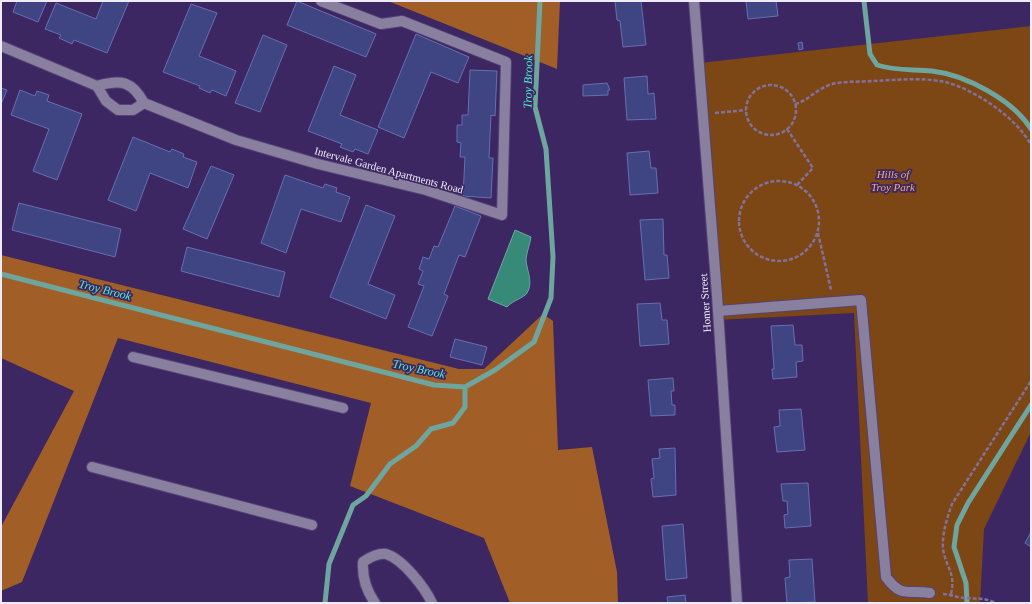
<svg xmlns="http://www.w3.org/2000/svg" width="1032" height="604" viewBox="0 0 1032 604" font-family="'Times New Roman',serif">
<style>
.green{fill:#7d4615}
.forest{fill:#a15e26}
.water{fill:#378978;stroke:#6ea69f}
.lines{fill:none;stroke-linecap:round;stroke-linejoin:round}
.stream{stroke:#6ea69f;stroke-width:5}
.building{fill:#3f4482;stroke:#676fb1}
.minor-casing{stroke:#554277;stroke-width:12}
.path{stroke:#81729c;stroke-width:2.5;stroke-dasharray:4 2;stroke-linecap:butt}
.minor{stroke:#88809e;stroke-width:10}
.labels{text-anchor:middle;stroke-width:3.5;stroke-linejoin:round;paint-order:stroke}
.street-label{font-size:11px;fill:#efebfa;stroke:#3c2762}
.park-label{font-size:11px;font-style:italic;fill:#f2af7d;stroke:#3c2762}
.water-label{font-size:12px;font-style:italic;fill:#51ebcd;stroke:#3c2762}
</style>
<rect width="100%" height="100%" fill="#3c2762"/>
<path class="green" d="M1031 26V432L984 529 980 603H868L854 313 717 320 700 63Z"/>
<path class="forest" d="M388 1H560L557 69Z
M1 255 459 369H484L543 314 553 321 558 450 592 447 617 572 618 603H510L484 538 350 486 371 403 118 338 22 582 1 591V527L74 391 1 358Z"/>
<path class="water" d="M515 230 531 237C530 244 527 251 526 259 526 269 534 282 527 293 524 298 513 300 507 307L488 299Z"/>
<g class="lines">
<path class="stream" d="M864 1 870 54 877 65C895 71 913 69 932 71 966 75 1013 100 1031 129
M1 274 434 385 465 387 495 370 534 342 551 298 553 257 546 149 535 107 540 1
M325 603 329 564 353 505 366 496 390 464 416 446 431 429 453 423 465 407V387
M967 603 966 583 954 547 957 525 968 503 1031 405"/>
</g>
<path class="building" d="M17 1H47L38 22 13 12Z
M103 1H129L107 53 74 40 72 44 59 38 61 35 45 29 56 3 96 19Z
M297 1 376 34 366 57 287 25Z
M615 1H641L646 45 623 47 620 21 617 20Z
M746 1H776L778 16 748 19Z
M191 4 217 13 199 56 236 71 226 96 212 90 210 93 199 88 200 86 163 72Z
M416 34 469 57 458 83 431 72 404 138 378 127Z
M263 35 287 45 260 112 235 103Z
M802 42 803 49 799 50 798 43Z
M334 66 356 75 340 115 378 130 368 154 355 149 353 152 340 147 342 144 308 131Z
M470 70 497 71 495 116 491 115 489 158H493L491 198 463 196 465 157H460L461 143 457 142V125H462V115H468Z
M647 76 648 94 654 93 656 119 627 120 624 78Z
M607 83 610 90H608V95L583 96V85Z
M1 88 7 90 1 104Z
M20 90 35 96 37 91 49 95 47 101 82 114 57 180 33 171 49 129 11 115Z
M133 137 170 152 172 149 184 154 183 157 197 162 188 188 150 173 136 211 108 200Z
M649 151 651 168H656L658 193 630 195 627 153Z
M211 166 234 175 207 239 183 229Z
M285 175 323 188 325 184 337 188 336 192 350 197 341 222 301 209 286 253 261 243Z
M19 203 121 229 115 257 12 230Z
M366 205 395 216 368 284 395 295 386 319 330 297Z
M455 206 481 216 465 257 459 255 444 294 448 296 432 336 408 327 424 286 418 284 423 271 419 269 423 257 429 259 434 246 438 247Z
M663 219 664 255H667L669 278 645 280 640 220Z
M187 247 285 272 279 297 181 271Z
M660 303 662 320H667L669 344 640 346 637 304Z
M793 325 795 345H802L803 361 796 362 797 377 773 379 772 369H774L771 326Z
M455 339 487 347 482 365 450 357Z
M673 378 674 391H671L672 405H675V415L651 416 648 380Z
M801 409 805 450 777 452 774 427 780 426 779 410Z
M675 448 676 495 653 497 651 479 654 478 652 459 660 458 659 449Z
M808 483 811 526 785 528 784 515 788 514 787 501H783L781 484Z
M683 524 687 578 666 580 662 526Z
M1031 532V547L1025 543Z
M812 559 815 602 787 603 785 578 790 577 789 560Z
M685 595 686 603H668L667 597Z"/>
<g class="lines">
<defs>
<path id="minor" d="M694 1 717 295 737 603
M1 46 97 86 106 101 118 110H133L144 103
M97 86C121 79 132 81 144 103L236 140 318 164 426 190 502 215 506 62 402 21 381 24 321 1
M718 311 861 300 886 577C902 599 908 589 930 593
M133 357 343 408
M92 467 312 525
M375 603C366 590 362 577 363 562 369 558 378 553 386 554 403 559 425 588 432 603"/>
</defs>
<use href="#minor" class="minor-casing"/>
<path class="path" d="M746 110a25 25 0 1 1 50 0a25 25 0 1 1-50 0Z
M795 104C808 101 816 89 832 84 844 81 859 82 872 81 895 80 922 77 945 82 974 89 1017 118 1031 145
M715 113 746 110
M787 129 813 168 797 185
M739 221a40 40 0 1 1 80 0a40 40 0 1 1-80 0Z
M818 233 831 290
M943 594C948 594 953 596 958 597 974 600 981 596 996 603
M951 594C956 573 946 568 943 549 942 533 947 518 952 504L1031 381"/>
<use href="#minor" class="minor"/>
</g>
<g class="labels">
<g class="street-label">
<text transform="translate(389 170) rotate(15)" y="4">Intervale Garden Apartments Road</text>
<text transform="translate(705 303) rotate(-94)" y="4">Homer Street</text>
</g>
<g class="park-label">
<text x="893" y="178">Hills of<tspan x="893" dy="13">Troy Park</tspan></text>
</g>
<g class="water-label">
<text transform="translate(528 82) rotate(-89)" y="4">Troy Brook</text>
<text transform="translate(105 290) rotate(14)" y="4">Troy Brook</text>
<text transform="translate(419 369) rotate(12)" y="4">Troy Brook</text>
</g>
</g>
<rect width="1032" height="604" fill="none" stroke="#efebfa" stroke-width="4"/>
</svg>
